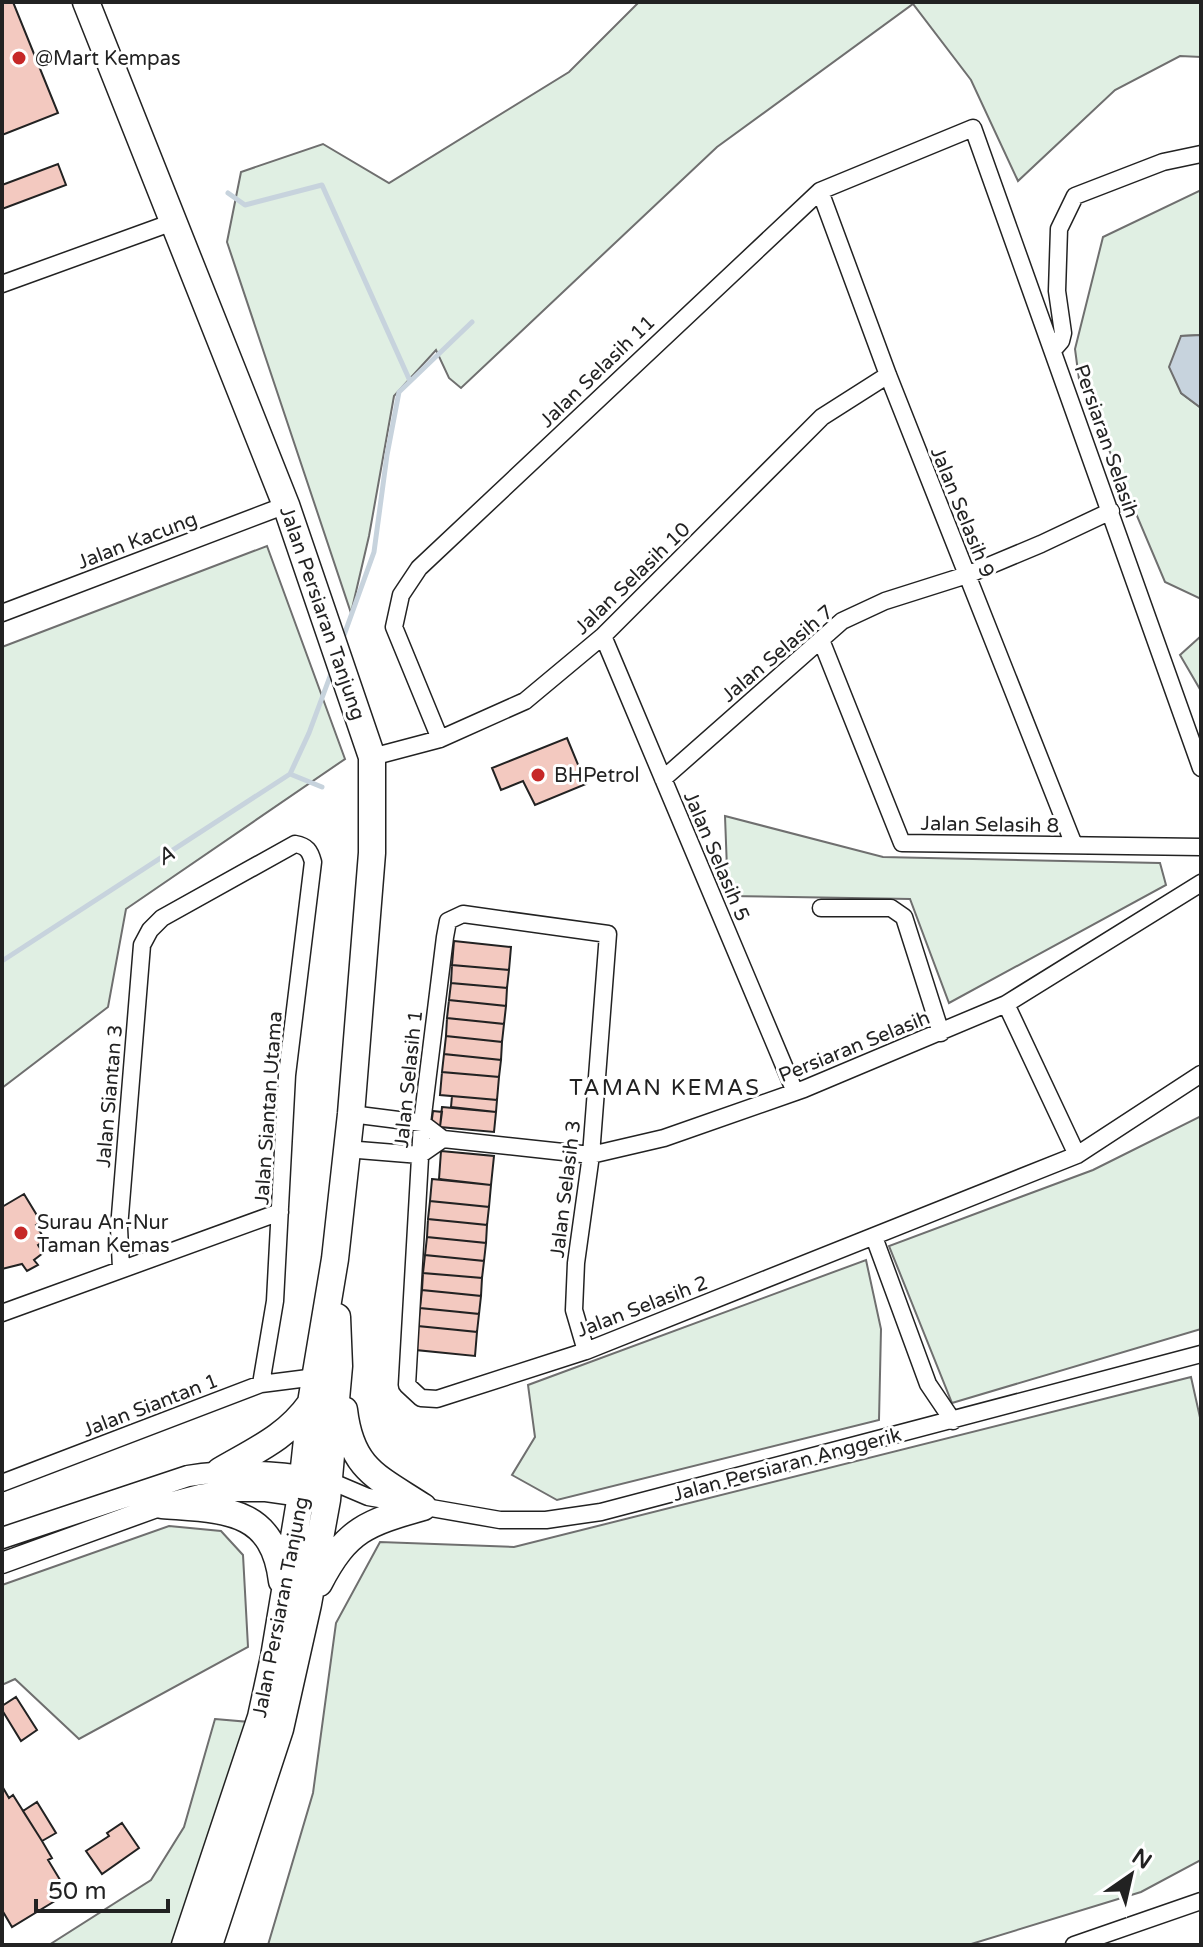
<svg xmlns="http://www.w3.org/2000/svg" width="1203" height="1947" viewBox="0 0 1203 1947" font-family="'Varela Round',sans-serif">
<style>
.green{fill:#e0efe3;stroke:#6f6f6f;stroke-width:2}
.water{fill:#c7d3dd;stroke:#6f6f6f;stroke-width:2}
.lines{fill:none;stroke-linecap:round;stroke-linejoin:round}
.stream{stroke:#c7d3dd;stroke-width:5}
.building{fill:#f3c9c0;stroke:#222;stroke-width:2}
.minor-casing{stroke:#222;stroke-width:19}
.tertiary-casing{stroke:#222;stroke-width:23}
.primary-casing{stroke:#222;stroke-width:29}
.minor{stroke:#fff;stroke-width:16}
.tertiary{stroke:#fff;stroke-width:20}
.primary{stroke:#fff;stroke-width:26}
.poi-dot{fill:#c62828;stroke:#fff;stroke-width:3}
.labels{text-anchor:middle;stroke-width:6;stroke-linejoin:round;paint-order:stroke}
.poi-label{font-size:20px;fill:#222;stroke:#fff;text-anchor:start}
.street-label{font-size:20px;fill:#222;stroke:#fff}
.water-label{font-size:22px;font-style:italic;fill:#222;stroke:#fff}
.neighbourhood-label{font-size:22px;letter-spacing:2px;fill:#222;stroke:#fff}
</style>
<rect width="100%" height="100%" fill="#fff"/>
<path class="green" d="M639 2H1201V57L1180 56 1115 90 1018 181 971 80 913 4 717 147 461 388 449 378 436 350 394 396 369 536 351 613 227 242 241 172 323 144 389 183 569 72Z
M1201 190V335L1181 336V393L1201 408V599L1165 582 1079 379 1075 349 1103 237Z
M267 546 345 759 126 909 108 1007 2 1088V647Z
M1201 636V691L1180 655Z
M725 816 883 857 1160 863 1166 885 949 1003 910 899 728 896Z
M1201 1116V1329L952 1403 889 1246 1093 1170Z
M866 1260 881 1329 879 1420 557 1500 512 1475 535 1437 528 1385Z
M1191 1377 1201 1422V1860L1141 1892 968 1945H268L313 1793 336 1623 380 1542 514 1547Z
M169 1526 221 1531 243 1555 248 1647 79 1739 15 1679 2 1685V1585Z
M215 1719 249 1722 175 1945H49L151 1880 184 1827Z"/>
<path class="water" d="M1201 335V408L1181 393 1169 367 1181 336Z"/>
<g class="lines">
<path class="stream" d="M228 193 245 205 322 185 410 381
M343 638 374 552 387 455 399 392 472 322
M290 774 322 787
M2 961 290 774 309 733 332 671"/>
</g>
<path class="building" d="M2 2H13L58 113 2 135Z
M58 164 66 185 2 209V185Z
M567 738 586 784 535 805 523 781 501 790 492 768Z
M454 941 511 947 509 970 452 965Z
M452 965 509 970 507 988 451 983Z
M451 983 507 988 506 1006 449 1000Z
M449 1000 506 1006 504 1024 447 1018Z
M447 1018 504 1024 502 1042 446 1036Z
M446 1036 502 1042 501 1060 444 1054Z
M444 1054 501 1060 499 1077 442 1072Z
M442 1072 499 1077 497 1100 440 1095Z
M452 1096 497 1100 496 1112 451 1107Z
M442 1107 496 1112 494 1132 440 1127Z
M433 1111 442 1112 440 1127 431 1126Z
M441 1151 494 1156 491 1185 439 1179Z
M432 1179 491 1185 489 1207 430 1201Z
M24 1194 41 1222 36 1225 45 1240 38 1245 43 1253 34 1260 38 1265 27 1271 22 1264 2 1269V1207Z
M430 1201 489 1207 487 1225 428 1219Z
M428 1219 487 1225 486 1243 427 1237Z
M427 1237 486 1243 484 1261 425 1255Z
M425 1255 484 1261 482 1278 423 1273Z
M423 1273 482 1278 481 1296 422 1290Z
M422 1290 481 1296 479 1314 420 1308Z
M420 1308 479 1314 477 1332 418 1326Z
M418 1326 477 1332 475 1356 416 1350Z
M16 1697 37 1730 21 1741 2 1710V1706Z
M2 1786 9 1798 13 1795 42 1841 52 1858 48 1860 68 1893 12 1927 2 1910Z
M37 1802 56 1833 42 1841 23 1811Z
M122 1823 139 1848 102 1874 86 1851 109 1836 107 1833Z"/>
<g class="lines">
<defs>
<path id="minor" d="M820 191 888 375 1074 845
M2 284 173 222
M1054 349 1061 341 1063 333 1057 291 1059 229 1075 196 1163 162 1201 154
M2 613 286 505
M603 636 795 1092
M821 640 902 843 1201 847
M440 739 394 627 401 595 419 568 820 191 973 128 1201 768
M372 757 440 739 525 701 603 636 822 417 888 375
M663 779 842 621 885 601 967 575 1041 544 1111 511
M821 908H891L904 917 941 1033
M1006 1004 1077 1155
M351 1114 422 1123 443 1139 591 1155 664 1138 804 1089 1006 1004 1201 883
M346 1149 420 1155 443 1139
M874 1237 928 1384 953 1421
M121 1268 119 1228 142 945 150 930 162 918 295 844C307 846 310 851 313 862L287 1075 275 1301 261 1384
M2 1313 280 1212
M586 1351 574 1310 576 1263 591 1155 608 934 463 914 448 921 445 937 422 1123 407 1385 421 1398 437 1399 586 1351 1077 1155 1201 1074
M328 1480 368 1497 500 1520H546L601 1512 1201 1354
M2 1483 261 1384 316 1377
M1074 1945 1201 1901"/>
<path id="tertiary" d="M2 1538 188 1476C232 1469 271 1470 315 1478
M2 1563 162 1505 200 1495 226 1491H266L315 1498"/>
<path id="primary" d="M86 2 286 505 372 757V853L351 1114 335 1259 311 1403 301 1495 274 1657 261 1717 185 1945
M344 1410C351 1469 377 1477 423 1507
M220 1471C256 1450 287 1437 311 1403
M162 1505C223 1510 273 1507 282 1581
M319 1583C347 1529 367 1523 423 1507
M209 1945 280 1729 308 1604 327 1500 339 1366 337 1317"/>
</defs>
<use href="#minor" class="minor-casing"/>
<use href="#tertiary" class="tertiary-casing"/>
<use href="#primary" class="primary-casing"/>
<use href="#minor" class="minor"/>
<use href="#tertiary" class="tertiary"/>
<use href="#primary" class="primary"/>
</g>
<g class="poi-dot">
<circle cx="19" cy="58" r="8"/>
<circle cx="538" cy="775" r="8"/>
<circle cx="21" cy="1233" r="8"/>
</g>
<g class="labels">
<g class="poi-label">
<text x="35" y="65">@Mart Kempas</text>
<text x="554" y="782">BHPetrol</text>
<text x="37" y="1229">Surau An-Nur<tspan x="37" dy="23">Taman Kemas</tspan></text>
</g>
<g class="street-label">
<text transform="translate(597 371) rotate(-44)" y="7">Jalan Selasih 11</text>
<text transform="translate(1107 441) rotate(71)" y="7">Persiaran Selasih</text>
<text transform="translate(963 512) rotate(68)" y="7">Jalan Selasih 9</text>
<text transform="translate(137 540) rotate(-21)" y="7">Jalan Kacung</text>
<text transform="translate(632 578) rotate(-44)" y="7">Jalan Selasih 10</text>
<text transform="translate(323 613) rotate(71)" y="7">Jalan Persiaran Tanjung</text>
<text transform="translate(777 653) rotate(-40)" y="7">Jalan Selasih 7</text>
<text transform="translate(990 824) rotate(1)" y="7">Jalan Selasih 8</text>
<text transform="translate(717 856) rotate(67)" y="7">Jalan Selasih 5</text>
<text transform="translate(854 1046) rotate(-22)" y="7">Persiaran Selasih</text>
<text transform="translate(408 1079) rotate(-84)" y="7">Jalan Selasih 1</text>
<text transform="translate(109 1096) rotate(-85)" y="7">Jalan Siantan 3</text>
<text transform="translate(268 1108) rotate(-86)" y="7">Jalan Siantan Utama</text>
<text transform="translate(565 1189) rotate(-83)" y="7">Jalan Selasih 3</text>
<text transform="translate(642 1306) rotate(-21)" y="7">Jalan Selasih 2</text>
<text transform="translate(150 1405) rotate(-21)" y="7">Jalan Siantan 1</text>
<text transform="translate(787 1464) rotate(-15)" y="7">Jalan Persiaran Anggerik</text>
<text transform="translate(280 1607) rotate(-79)" y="7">Jalan Persiaran Tanjung</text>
</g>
<g class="water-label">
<text transform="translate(165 855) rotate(-33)" y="8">A</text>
</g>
<g class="neighbourhood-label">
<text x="665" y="1095">TAMAN KEMAS</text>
</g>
</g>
<rect width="1203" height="1947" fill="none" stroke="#222222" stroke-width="8"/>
<g transform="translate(1131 1875) rotate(34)" stroke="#ffffff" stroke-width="6" paint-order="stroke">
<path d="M0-6L14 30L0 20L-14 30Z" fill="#222222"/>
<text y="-12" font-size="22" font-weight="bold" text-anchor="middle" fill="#222222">N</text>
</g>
<path d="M36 1899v12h132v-12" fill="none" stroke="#222222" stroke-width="4"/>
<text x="48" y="1899" font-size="24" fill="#222222" stroke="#ffffff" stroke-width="6" paint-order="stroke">50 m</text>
</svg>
